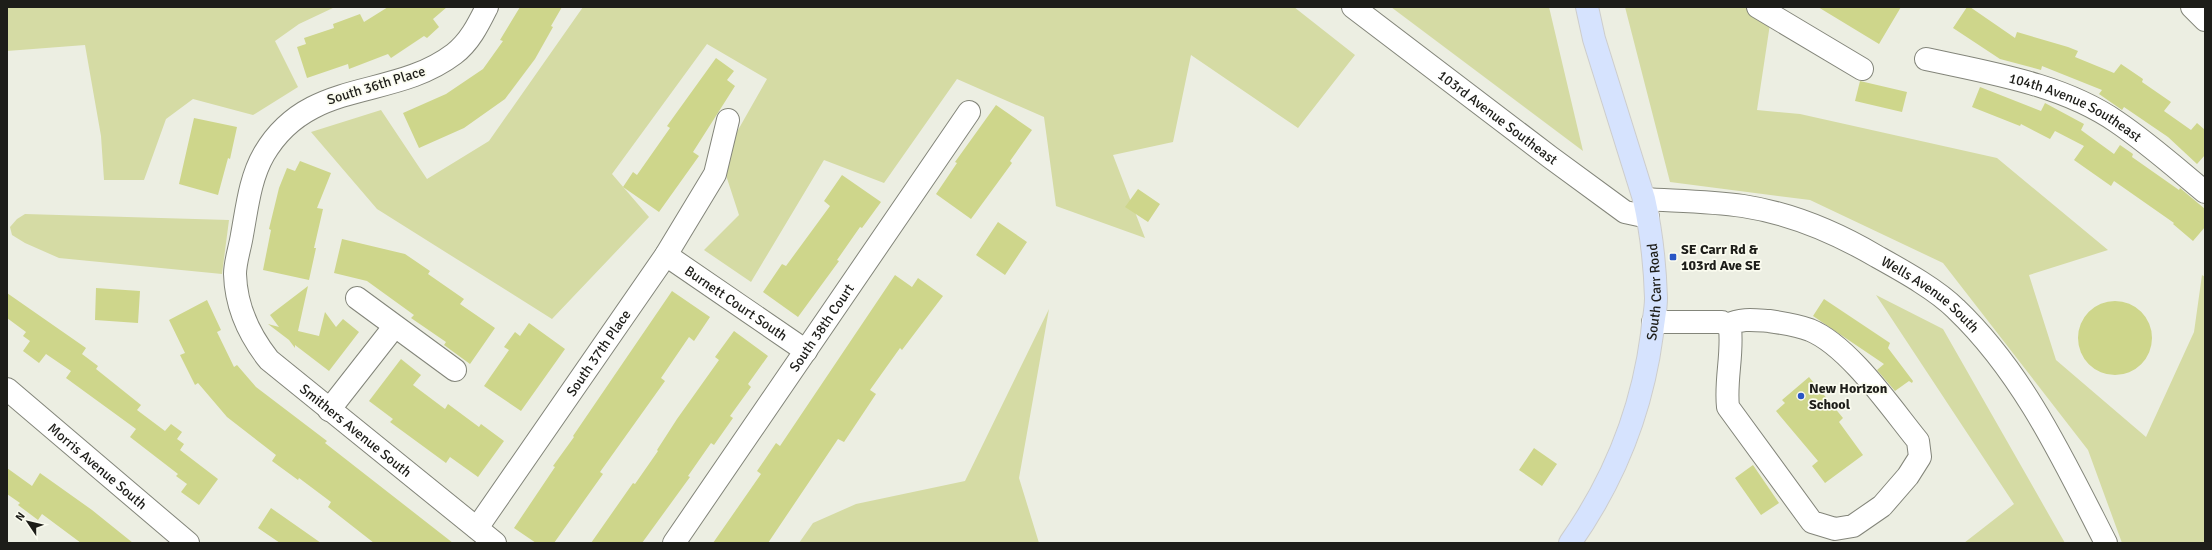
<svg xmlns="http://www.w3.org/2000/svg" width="2212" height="550" viewBox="0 0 2212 550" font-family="Signika,sans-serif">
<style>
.green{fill:#d5dba4}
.building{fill:#ced68b}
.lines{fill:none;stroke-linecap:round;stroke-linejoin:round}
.minor-casing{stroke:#83857a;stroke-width:24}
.major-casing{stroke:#cdcdcc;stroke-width:24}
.minor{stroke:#fff;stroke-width:22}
.major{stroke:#d6e3fe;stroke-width:22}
.poi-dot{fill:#2956c4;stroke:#fafbef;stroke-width:1.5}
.labels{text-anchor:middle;stroke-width:3.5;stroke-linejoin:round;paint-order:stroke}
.street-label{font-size:14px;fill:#1d1d19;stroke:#fafbef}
.poi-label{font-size:14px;font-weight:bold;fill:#1d1d19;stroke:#fafbef;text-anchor:start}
</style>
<rect width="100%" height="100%" fill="#eceee2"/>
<path class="green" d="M7 7H335L299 24 275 41 298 87 253 115 193 99 166 119 144 180H104L101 136 85 45 7 51Z
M583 7H1294L1355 55 1298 128 1191 55 1173 142 1113 155 1145 238 1056 206 1044 117 957 79 884 183 824 160 751 282 704 250 739 215 721 160 767 79 707 44 612 174 649 217 552 319 377 209 311 132 381 110 427 179 489 141Z
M1391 7H1549L1583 151Z
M1625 7H1752L1770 24 1757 110 1800 114 1997 158 2108 250 2029 275 2056 360 2146 437 2194 332 2202 275 2205 277V543H2122L2088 450 1943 263 1810 200 1670 182Z
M25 214 229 220 222 274 59 258 25 243 12 235 10 227 17 219Z
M1876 295 1943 329 2065 543H1964L2014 504Z
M1049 309 1019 478 1039 543H799L813 523 856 504 965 481Z"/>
<path class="building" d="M388 7H447L433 19 439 27 427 38 424 36 391 58 388 54 349 69 348 64 307 78 297 47 306 44 304 38 334 28 333 24 360 14 364 22Z
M520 7H562L551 26 553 27 535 59 505 99 464 128 419 148 403 113 446 94 483 69 503 41 500 40Z
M1818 7H1901L1879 44Z
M1967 7H1970L2015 38 2017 32 2068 47 2078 51 2075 57 2114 73 2121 64 2143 79 2142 82 2171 102 2164 111 2191 130 2197 123 2205 130V155L2197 164 2168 137 2124 107 2122 110 2099 94 2102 90 2042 66 2041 70 2000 59 1953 28Z
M716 58 734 71 727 80 735 86 693 152 699 156 659 212 623 187 633 172 637 175 670 128 667 126Z
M1860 81 1907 92 1902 112 1855 101Z
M1980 87 2041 111 2045 103 2084 124 2081 130 2114 154 2120 145 2133 154 2132 157 2179 190 2180 188 2205 209V227L2193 241 2173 224 2174 223 2114 181 2111 186 2074 160 2084 146 2055 131 2050 139 2021 124 2020 126 1972 107Z
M996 105 1032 130 1010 161 1012 163 971 219 936 194 957 163 955 162Z
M194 118 237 127 230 159 228 158 218 195 179 184Z
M300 161 331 173 317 208 323 209 314 248H316L309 280 263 270 271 230 269 229 279 188 287 168 295 171Z
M842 175 881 202 862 228 860 227 837 260 839 261 798 317 763 292 782 264 786 266 830 206 824 201Z
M1138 189 1160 204 1148 222 1125 207Z
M998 222 1027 242 1005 275 976 255Z
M342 239 405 254 430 271 428 274 464 299 460 304 495 328 470 364 444 345 446 342 411 318 414 315 367 281 334 273Z
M895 275 912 287 918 278 943 296 902 350 900 348 870 390 876 394 844 442 838 439 768 543H713L761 474 757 471 776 443 780 446Z
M308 286 298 331 319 336 325 312 336 327 343 319 359 332 329 371 295 345V348L289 340 268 324 279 327 270 315Z
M96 288 140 291 138 323 95 320Z
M672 291 710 317 694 341 689 337 661 378 665 381 600 472 603 474 554 543H536L514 528 555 467 553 466 574 437 573 436Z
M7 293 86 348 82 354 98 366 96 369 141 405 137 410 165 431 171 424 182 432 177 439 184 444 180 450 218 479 199 505 181 492 187 484 176 476 178 474 130 437 136 429 66 378 71 371 46 354 39 363 23 351 30 341 23 336 26 332 7 318Z
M1824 299 1890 343 1888 348 1913 381 1912 383 1909 381 1895 391 1877 370 1884 364 1813 316Z
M207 300 221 330 217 332 234 367 237 365 256 387 327 441 325 443 453 543H374L328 507 331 502 299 478 298 480 272 461 276 455 227 417 198 383 195 385 180 355 185 353 169 320Z
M2078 338a37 37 0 1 1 74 0a37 37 0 1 1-74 0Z
M529 323 565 349 521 411 484 386 509 350 504 347 515 332 520 336Z
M734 331 768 356 748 384 751 387 730 416 733 418 714 445 711 443 688 476 690 477 642 543H591L633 483 635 484 658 451 657 450 677 419 719 360 715 357Z
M401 359 421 375 413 385 445 409 448 404 479 427 481 424 504 441 478 477 450 457 446 463 390 422 393 419 369 401Z
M1809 377 1843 418 1839 422 1863 455 1825 483 1812 466 1818 461 1776 411 1785 403 1782 400Z
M1534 448 1557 464 1542 486 1519 470Z
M1753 465 1779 503 1761 515 1735 478Z
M7 468 32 486 40 473 92 510 133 543H81L42 514 38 520 18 505 20 503 7 494Z
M271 508 321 543H280L258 528Z"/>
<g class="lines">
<defs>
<g id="minor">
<path id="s1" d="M487 7C479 23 470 42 454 54 392 101 309 77 264 154 250 178 247 208 242 235 240 248 235 262 235 274 236 307 249 335 269 360L495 543"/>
<path id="s2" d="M1353 7 1550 157 1625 212 1648 217"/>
<path d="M1758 7 1862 69"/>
<path d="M2192 7 2205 20"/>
<path id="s3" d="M1926 59C1990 73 2062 84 2117 122 2148 143 2176 168 2205 192"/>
<path id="s4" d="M1644 199C1676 201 1710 201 1743 206 1789 213 1835 232 1876 256 1901 270 1936 289 1956 309 2024 374 2064 461 2106 543"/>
<path id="s5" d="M666 255 806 351"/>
<path d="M357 298 455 370"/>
<path d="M1653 322H1722L1730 328C1733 354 1725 381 1728 407L1812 522 1835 529 1853 526 1882 506 1908 476 1920 457 1918 441C1891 408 1849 346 1810 330 1797 325 1783 323 1769 321 1754 320 1741 318 1727 325"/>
<path id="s6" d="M7 389 188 543"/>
<path d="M329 410 394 327"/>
<path id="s7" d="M477 528 666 255 715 174 728 120"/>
<path id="s8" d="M674 543 969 112"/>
</g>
<g id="major">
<path id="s9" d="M1570 543C1615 479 1642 411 1652 334 1653 322 1656 310 1656 298 1655 266 1651 230 1644 199L1594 39 1587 7"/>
</g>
</defs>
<use href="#minor" class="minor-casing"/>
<use href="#major" class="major-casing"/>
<use href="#minor" class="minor"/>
<use href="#major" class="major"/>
</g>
<g class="poi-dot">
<rect x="1669" y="253" width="8" height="8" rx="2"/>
<circle cx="1801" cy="396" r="4"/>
</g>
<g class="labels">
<g class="street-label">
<text transform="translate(376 85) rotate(-17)" y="5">South 36th Place</text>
<text dy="5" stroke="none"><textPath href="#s3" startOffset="158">104th Avenue Southeast</textPath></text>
<text dy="5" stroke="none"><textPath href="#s2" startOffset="182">103rd Avenue Southeast</textPath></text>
<text dy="5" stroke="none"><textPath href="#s9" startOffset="269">South Carr Road</textPath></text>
<text dy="5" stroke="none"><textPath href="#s4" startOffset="309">Wells Avenue South</textPath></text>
<text dy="5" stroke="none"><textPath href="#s5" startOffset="85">Burnett Court South</textPath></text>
<text dy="5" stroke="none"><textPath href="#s8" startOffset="261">South 38th Court</textPath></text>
<text dy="5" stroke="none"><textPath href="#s7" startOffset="213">South 37th Place</textPath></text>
<text dy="5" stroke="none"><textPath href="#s1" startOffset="608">Smithers Avenue South</textPath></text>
<text dy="5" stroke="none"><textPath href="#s6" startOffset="119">Morris Avenue South</textPath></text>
</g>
<g class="poi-label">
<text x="1681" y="254">SE Carr Rd &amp;<tspan x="1681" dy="16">103rd Ave SE</tspan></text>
<text x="1809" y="393">New Horizon<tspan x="1809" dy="16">School</tspan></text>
</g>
</g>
<rect width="2212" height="550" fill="none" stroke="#1d1d19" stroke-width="16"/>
<g transform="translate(28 522) rotate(305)" stroke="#fafbef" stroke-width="3" paint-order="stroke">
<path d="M0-3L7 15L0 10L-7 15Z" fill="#1d1d19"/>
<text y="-6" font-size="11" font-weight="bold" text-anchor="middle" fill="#1d1d19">N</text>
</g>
</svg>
